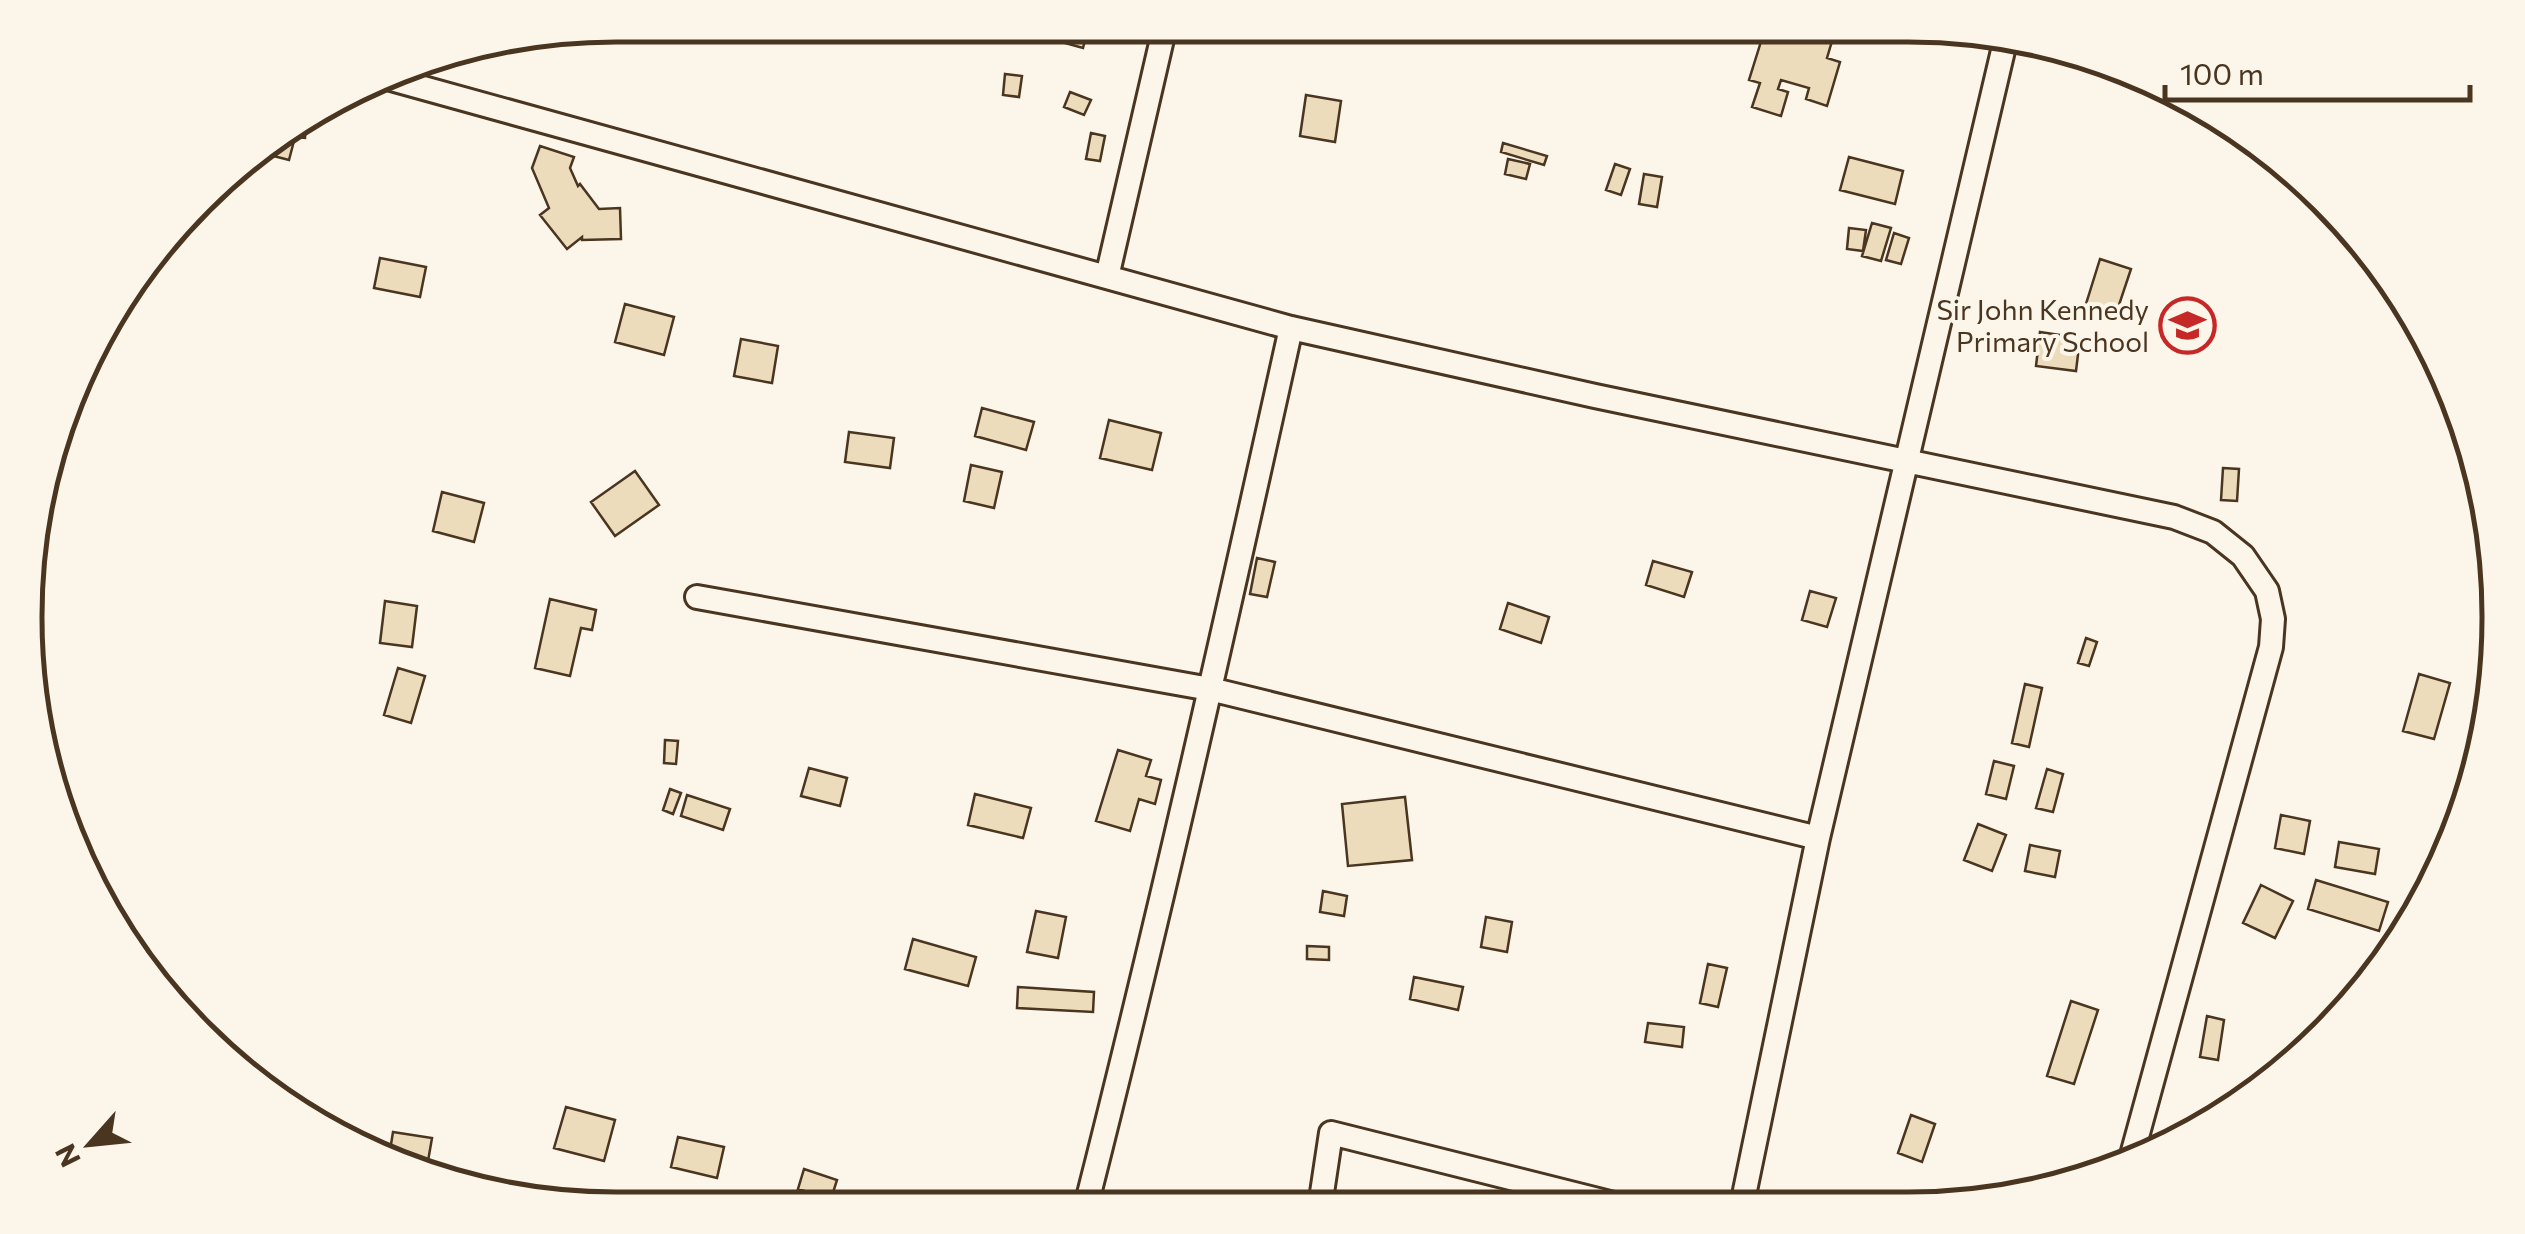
<svg xmlns="http://www.w3.org/2000/svg" width="2525" height="1234" viewBox="0 0 2525 1234" font-family="Commissioner,sans-serif">
<style>
.building{fill:#ecdcbc;stroke:#4a3520;stroke-width:2.5}
.lines{fill:none;stroke-linecap:round;stroke-linejoin:round}
.minor-casing{stroke:#4a3520;stroke-width:28}
.minor{stroke:#fbf6e9;stroke-width:22}
.labels{text-anchor:middle;stroke-width:8;stroke-linejoin:round;paint-order:stroke}
.poi-label{font-size:28px;fill:#4a3520;stroke:#fbf6e9;text-anchor:end}
.rim{fill:none;stroke:#4a3520;stroke-width:5}
</style>
<rect width="100%" height="100%" fill="#fbf6e9"/>
<path class="building" d="M1031 25H1089L1083 48 1029 33Z
M1798 31 1832 41 1827 58 1840 62 1827 106 1806 99 1809 88 1781 80 1778 89 1788 92 1781 116 1752 107 1760 83 1749 80 1764 32 1794 42Z
M1005 74 1022 76 1019 97 1003 95Z
M1070 92 1091 100 1084 115 1064 107Z
M1306 95 1341 101 1335 142 1300 136Z
M306 121 305 138 295 137 289 160 262 153 265 143Z
M1091 133 1105 136 1100 161 1086 159Z
M1503 143 1547 156 1544 165 1501 152Z
M540 146 574 157 570 168 578 186 580 184 599 209 620 208 621 239 582 240V237L567 249 540 215 549 208 532 168Z
M1849 157 1903 171 1895 204 1840 190Z
M1508 159 1530 164 1526 179 1505 174Z
M1615 164 1630 169 1621 195 1606 190Z
M1644 174 1662 177 1657 207 1639 204Z
M1872 223 1891 228 1881 261 1862 256Z
M1849 228 1866 230 1863 251 1847 249Z
M1894 233 1909 238 1901 264 1886 260Z
M380 258 426 267 420 297 374 288Z
M2100 259 2131 269 2116 314 2086 304Z
M625 304 674 317 664 355 615 342Z
M2040 332 2080 338 2076 371 2036 366Z
M741 339 778 346 772 383 734 376Z
M982 408 1034 422 1026 450 975 436Z
M1109 420 1161 433 1152 470 1100 458Z
M849 432 894 438 890 468 845 462Z
M971 465 1002 472 994 508 964 501Z
M2223 468 2239 469 2237 501 2221 500Z
M635 471 659 505 615 536 591 502Z
M442 492 484 503 474 542 433 531Z
M1257 558 1275 562 1267 597 1250 594Z
M1653 561 1692 572 1684 597 1646 585Z
M1810 591 1836 598 1827 627 1802 620Z
M550 599 596 610 592 630 581 628 570 676 535 668Z
M385 601 417 606 412 647 380 643Z
M1508 603 1549 617 1541 643 1500 629Z
M2086 638 2097 642 2089 666 2078 663Z
M398 668 425 676 411 723 384 715Z
M2419 674 2450 683 2434 739 2403 731Z
M2025 684 2042 688 2029 747 2012 743Z
M665 740 678 741 676 764 664 763Z
M1118 750 1151 760 1146 776 1161 780 1155 804 1139 799 1130 831 1096 821Z
M1994 761 2014 766 2006 799 1986 794Z
M809 768 847 778 840 806 801 796Z
M2047 769 2063 774 2053 812 2036 808Z
M670 789 681 793 673 814 663 810Z
M975 794 1031 808 1023 838 968 825Z
M687 795 730 809 723 830 681 816Z
M1405 797 1412 860 1348 866 1342 804Z
M2281 815 2310 821 2304 854 2275 848Z
M1978 824 2006 835 1992 871 1964 860Z
M2339 842 2379 849 2375 874 2335 867Z
M2030 845 2060 851 2055 877 2025 871Z
M2316 880 2388 902 2379 931 2308 909Z
M2261 885 2293 901 2275 938 2243 923Z
M1323 891 1347 896 1344 916 1320 912Z
M1036 911 1066 917 1058 958 1027 952Z
M1486 917 1512 922 1507 952 1481 947Z
M913 939 976 957 968 986 905 969Z
M1307 946 1329 947V960L1307 959Z
M1708 964 1727 968 1718 1007 1700 1003Z
M1414 977 1463 987 1458 1010 1410 999Z
M1018 987 1094 992 1093 1012 1017 1008Z
M2071 1001 2098 1010 2074 1084 2047 1076Z
M2207 1016 2224 1020 2218 1060 2200 1057Z
M1648 1023 1684 1027 1682 1047 1645 1042Z
M566 1107 615 1120 604 1161 554 1148Z
M1911 1115 1935 1124 1922 1162 1898 1153Z
M393 1132 432 1138 427 1167 389 1157Z
M678 1137 724 1147 717 1178 671 1167Z
M804 1169 837 1180 831 1199 798 1189Z
M1112 1193 1139 1201 1137 1206H1108Z"/>
<g class="lines">
<defs>
<path id="minor" d="M392 75 391 79 1291 328 1595 396 2174 517 2213 532 2243 556 2267 591 2273 619 2271 647 2129 1166
M1107 277 1165 26
M697 597 1210 689 1818 838
M1742 1205 1818 838 2005 42
M1086 1206C1160 915 1226 621 1291 328
M1320 1206 1331 1133 1618 1205"/>
</defs>
<use href="#minor" class="minor-casing"/>
<use href="#minor" class="minor"/>
</g>
<defs>
<symbol id="school-ring" viewBox="-11 -11 22 22"><circle r="9.5" fill="#fbf6e9" stroke="#c62828" stroke-width="1.5"/><path d="M0-5L7-2L0 1L-7-2ZM-4 1L0 2.5L4 1V4Q0 6-4 4Z" fill="#c62828"/></symbol>
</defs>
<g fill-rule="evenodd">
<use href="#school-ring" x="2156" y="294" width="63" height="63"/>
</g>
<g class="labels">
<g class="poi-label">
<text x="2149" y="320">Sir John Kennedy<tspan x="2149" dy="32">Primary School</tspan></text>
</g>
</g>
<path d="M0 0H2525V1234H0ZM616 42H1908A574 574 0 0 1 2482 616V618A574 574 0 0 1 1908 1192H616A574 574 0 0 1 42 618V616A574 574 0 0 1 616 42Z" fill="#fbf6e9" fill-rule="evenodd"/>
<path class="rim" d="M616 42H1908A574 574 0 0 1 2482 616V618A574 574 0 0 1 1908 1192H616A574 574 0 0 1 42 618V616A574 574 0 0 1 616 42Z"/>
<g transform="translate(90 1144) rotate(243)" stroke="#fbf6e9" stroke-width="8" paint-order="stroke">
<path d="M0-8L18 38L0 25L-18 38Z" fill="#4a3520"/>
<text y="-15" font-size="28" font-weight="bold" text-anchor="middle" fill="#4a3520">N</text>
</g>
<path d="M2165 85v15h305v-15" fill="none" stroke="#4a3520" stroke-width="5"/>
<text x="2180" y="85" font-size="30" fill="#4a3520" stroke="#fbf6e9" stroke-width="8" paint-order="stroke">100 m</text>
</svg>
